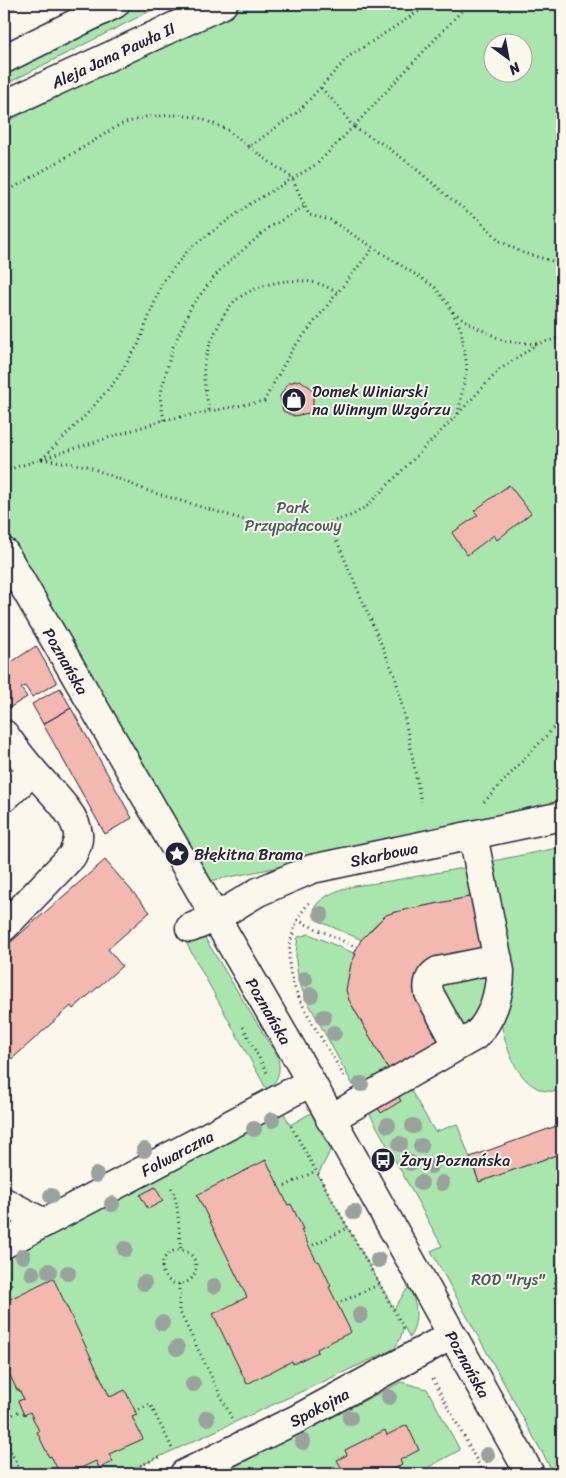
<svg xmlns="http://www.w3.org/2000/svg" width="566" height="1478" viewBox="0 0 566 1478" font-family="Sriracha,sans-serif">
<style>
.green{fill:#a9e6ad;stroke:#668474;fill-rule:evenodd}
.building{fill:#f3b8b0;stroke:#22223b}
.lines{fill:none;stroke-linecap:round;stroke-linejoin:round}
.minor-casing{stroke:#22223b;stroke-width:31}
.path{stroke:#22223b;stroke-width:3;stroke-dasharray:1 4;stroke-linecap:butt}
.minor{stroke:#fbf7ec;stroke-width:28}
.tree{fill:#9aa29d}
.labels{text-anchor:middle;stroke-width:4;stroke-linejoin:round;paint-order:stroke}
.street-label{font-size:16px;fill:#22223b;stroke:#fbf7ec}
.poi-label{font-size:16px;fill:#22223b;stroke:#fbf7ec;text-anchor:start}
.park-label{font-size:16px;fill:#4a5d5d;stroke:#fbf7ec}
</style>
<rect width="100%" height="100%" fill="#fbf7ec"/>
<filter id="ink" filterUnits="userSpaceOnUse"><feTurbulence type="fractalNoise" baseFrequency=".02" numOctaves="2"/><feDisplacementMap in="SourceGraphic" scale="10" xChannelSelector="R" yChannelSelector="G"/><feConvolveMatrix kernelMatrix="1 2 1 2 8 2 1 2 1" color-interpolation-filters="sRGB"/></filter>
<g filter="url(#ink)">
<path class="green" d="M136 4H164L4 85V71Z
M244 4H562V810L195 884 4 551V123ZM494 42H524V72H494Z
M562 847V1092C556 1091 548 1092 542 1090 515 1081 505 1044 500 1018L488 862Z
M469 867 474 896 395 912C380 917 372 928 362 940L321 922C301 907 329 894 342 889 355 885 371 884 384 882 413 877 441 872 469 867Z
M200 930 277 1056C282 1070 278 1081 267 1090L183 937Z
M309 934 356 954C349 968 345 985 349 1000L393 1077 359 1096 304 995C296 973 294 961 298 937Z
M492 966 487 1003 465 1032 442 1000 438 979Z
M406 1082 435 1132 457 1124 479 1182 562 1153V1474H554L431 1251 442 1246 365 1105Z
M277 1100 290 1125 311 1113 331 1149 318 1175 394 1309 409 1286C417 1304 419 1319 410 1338L404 1327 400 1339 394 1349 122 1474H4V1244Z
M401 1382 427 1389 460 1450 416 1474H220Z"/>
<path class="building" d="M300 380 311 388 313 397V405L309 413 294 416 283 411 280 396 288 383Z
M509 485 531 513 497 540 494 535 467 555 452 533 478 515 474 511Z
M36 646 57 683 32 697 25 686 21 688 27 697 4 711V667Z
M60 688 71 708 43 724 32 704Z
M71 708 132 818 105 834 43 724Z
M105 860 150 912 108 949 122 966 73 1009 71 1006 4 1066V948Z
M474 896 486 955 417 978 413 989 445 1046 393 1077 349 1000 346 990 351 964 356 954H354L361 940 386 915 395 912Z
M394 1089 401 1101 381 1113 374 1101Z
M562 1124V1153L479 1182 470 1157Z
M266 1160 288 1205 291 1204 303 1229 301 1230 317 1262 319 1261 331 1286 329 1287 351 1332 317 1349 318 1352 293 1364 292 1361 247 1384 213 1314 247 1297 197 1195Z
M155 1187 163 1201 148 1209 140 1195Z
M53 1278 110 1397 125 1390 137 1415 132 1417 143 1439 109 1454 113 1462 99 1468 96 1461 68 1474H60L51 1456 49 1457 37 1432 39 1431 30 1412 24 1415 18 1401 24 1399 19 1390H17L4 1363 7 1362 4 1356V1302Z
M407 1425 419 1450 400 1460 402 1465 382 1474H345L337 1460 347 1455 345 1450 385 1430 387 1435Z"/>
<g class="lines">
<defs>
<path id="minor" d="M4 59 115 4
M4 105 223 4
M4 552 311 1082 530 1474
M4 734C13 746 22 759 33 771 46 787 76 813 78 834 79 842 75 849 72 856L4 927
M4 798 33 771
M190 928 215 918 258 892 312 869 562 816
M458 1046 429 993C427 984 429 976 438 971L498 959
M330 1119 475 1036C492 1020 500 995 500 971L473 835
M4 1202 44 1223
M4 1244 311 1082
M184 1474 297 1419 452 1335"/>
</defs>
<use href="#minor" class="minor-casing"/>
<path class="path" d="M468 4 353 127 386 146 415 168 452 200 479 220 500 241 523 253 556 262 562 261
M4 12 21 4
M321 88 339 107 353 127 317 164 250 204 190 248 163 281 138 345 116 380 87 414 42 459 164 420 264 401 292 350 373 248
M249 147 292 178 309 215 330 220 435 287 448 304 461 329 467 367 458 414
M4 190 13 188 84 147 119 125 145 117 175 115 197 117 226 129 249 147 299 111 348 57 430 4
M453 312 472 325 504 341 537 344
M209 410C207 395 201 376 205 361 208 345 224 309 236 300 258 283 293 276 320 284 326 286 332 290 337 292
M164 420 160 397 172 349 192 305 220 270 267 229 305 206
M4 471 42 459 87 466 148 491 268 527 312 528 353 515 367 506 458 414 499 370 537 344 562 337
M329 523 395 676 404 714 421 802
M484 802 562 719
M309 903C291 922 284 958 293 983 304 1014 329 1049 345 1078
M297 920 356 947
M243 1027 267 1073
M291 1126 405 1330
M285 1186 316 1171
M171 1188C180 1204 178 1231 181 1250
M313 1245 348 1228
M162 1267a17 17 0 1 1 34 0a17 17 0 1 1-34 0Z
M562 1275 559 1277 554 1285 556 1294 562 1305
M179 1284V1310L232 1419
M4 1289 12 1286 5 1273
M341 1302 380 1284
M433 1379 484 1474
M135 1412 150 1404 172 1448
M4 1419 22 1410
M4 1438 22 1474
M122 1474 162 1456"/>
<use href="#minor" class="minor"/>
</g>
<g class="tree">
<circle cx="321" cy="914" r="8"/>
<circle cx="305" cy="979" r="8"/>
<circle cx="311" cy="995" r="8"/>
<circle cx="324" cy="1017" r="8"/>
<circle cx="334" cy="1033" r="8"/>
<circle cx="361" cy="1084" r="8"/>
<circle cx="272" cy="1120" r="8"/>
<circle cx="388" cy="1125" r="8"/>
<circle cx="413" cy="1126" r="8"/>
<circle cx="254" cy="1129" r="8"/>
<circle cx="400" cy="1144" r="8"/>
<circle cx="421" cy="1146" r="8"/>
<circle cx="144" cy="1150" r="8"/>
<circle cx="410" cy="1163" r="8"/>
<circle cx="431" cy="1166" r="8"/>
<circle cx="96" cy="1175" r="8"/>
<circle cx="421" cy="1183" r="8"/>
<circle cx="442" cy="1183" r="8"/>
<circle cx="51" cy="1196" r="8"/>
<circle cx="112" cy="1204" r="8"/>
<circle cx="354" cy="1212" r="8"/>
<circle cx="125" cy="1249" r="8"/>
<circle cx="23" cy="1256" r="8"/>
<circle cx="378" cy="1260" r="8"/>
<circle cx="49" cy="1271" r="8"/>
<circle cx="32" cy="1273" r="8"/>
<circle cx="68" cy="1273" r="8"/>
<circle cx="144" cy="1283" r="8"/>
<circle cx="214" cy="1286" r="8"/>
<circle cx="360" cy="1315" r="8"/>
<circle cx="162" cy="1323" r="8"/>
<circle cx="177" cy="1348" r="8"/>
<circle cx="193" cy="1384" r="8"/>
<circle cx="389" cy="1397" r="8"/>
<circle cx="207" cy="1418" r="8"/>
<circle cx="350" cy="1418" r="8"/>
<circle cx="303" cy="1442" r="8"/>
<circle cx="487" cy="1455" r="8"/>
</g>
</g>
<defs>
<symbol id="shop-disc" viewBox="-11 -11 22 22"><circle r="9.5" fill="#22223b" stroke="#fbf7ec"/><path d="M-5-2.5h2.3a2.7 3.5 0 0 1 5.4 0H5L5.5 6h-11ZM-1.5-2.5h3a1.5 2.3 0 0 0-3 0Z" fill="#fff"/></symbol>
<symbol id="sight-disc" viewBox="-11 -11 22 22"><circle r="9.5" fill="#22223b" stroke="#fbf7ec"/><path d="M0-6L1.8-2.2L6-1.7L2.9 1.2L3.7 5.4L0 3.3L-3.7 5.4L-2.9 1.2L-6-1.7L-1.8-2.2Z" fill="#fff"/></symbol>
<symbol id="bus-disc" viewBox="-11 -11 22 22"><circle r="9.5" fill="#22223b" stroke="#fbf7ec"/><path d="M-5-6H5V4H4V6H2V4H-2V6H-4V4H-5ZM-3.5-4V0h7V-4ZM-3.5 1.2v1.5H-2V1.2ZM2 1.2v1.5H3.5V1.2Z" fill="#fff"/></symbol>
</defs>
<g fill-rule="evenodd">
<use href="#shop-disc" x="280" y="386" width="28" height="28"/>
<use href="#sight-disc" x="163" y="840" width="28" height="28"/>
<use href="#bus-disc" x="369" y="1146" width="28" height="28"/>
</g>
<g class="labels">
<g class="street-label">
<text transform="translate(113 55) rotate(-25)" y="6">Aleja Jana Pawła II</text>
<text transform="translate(66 661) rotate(60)" y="6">Poznańska</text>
<text transform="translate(384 854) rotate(-12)" y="6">Skarbowa</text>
<text transform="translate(269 1011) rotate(60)" y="6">Poznańska</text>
<text transform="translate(177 1153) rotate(-28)" y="6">Folwarczna</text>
<text transform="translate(468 1364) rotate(61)" y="6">Poznańska</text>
<text transform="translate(319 1407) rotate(-28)" y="6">Spokojna</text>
</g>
<g class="poi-label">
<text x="312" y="397">Domek Winiarski<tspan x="312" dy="18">na Winnym Wzgórzu</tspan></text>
<text x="194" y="860">Błękitna Brama</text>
<text x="400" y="1166">Żary Poznańska</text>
</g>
<g class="park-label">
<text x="293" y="513">Park<tspan x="293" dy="18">Przypałacowy</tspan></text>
<text x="508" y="1285">ROD "Irys"</text>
</g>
</g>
<rect width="566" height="1478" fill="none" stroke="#fbf7ec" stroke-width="20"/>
<rect x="10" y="10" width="546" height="1458" fill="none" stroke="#22223b" stroke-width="2" filter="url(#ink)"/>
<g transform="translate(508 58) rotate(148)"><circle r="24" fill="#fbf7ec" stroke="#a4a2a5"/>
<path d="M0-4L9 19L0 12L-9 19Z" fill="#22223b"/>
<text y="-8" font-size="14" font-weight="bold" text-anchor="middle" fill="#22223b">N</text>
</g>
</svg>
